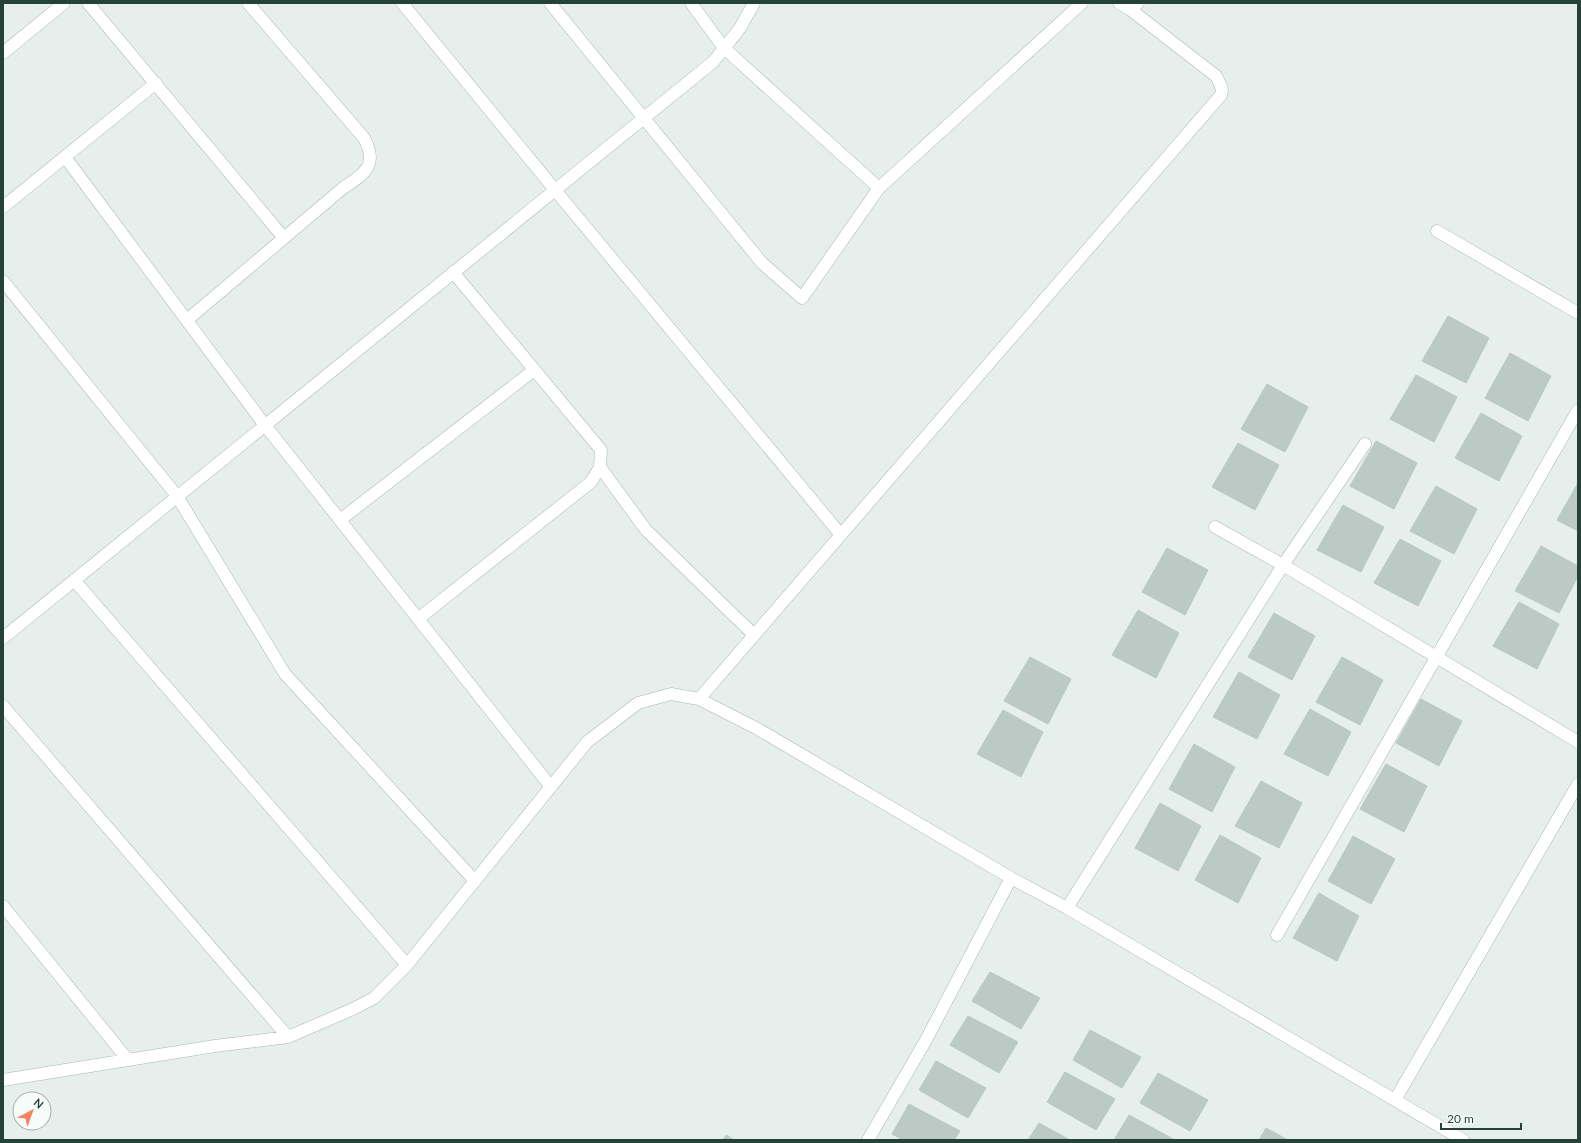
<svg xmlns="http://www.w3.org/2000/svg" width="1581" height="1143" viewBox="0 0 1581 1143" font-family="Lato,sans-serif">
<style>
.building{fill:#bbcac4;stroke:#b8c9c2}
.lines{fill:none;stroke-linecap:round;stroke-linejoin:round}
.minor-casing{stroke:#a8b8b2;stroke-width:13}
.minor{stroke:#fff;stroke-width:12}
</style>
<rect width="100%" height="100%" fill="#e6efeb"/>
<path class="building" d="M1448 316 1489 338 1466 383 1422 361Z
M1510 353 1551 376 1528 421 1485 398Z
M1416 375 1457 397 1434 442 1390 419Z
M1267 384 1308 407 1285 452 1241 429Z
M1481 413 1522 436 1499 481 1455 458Z
M1376 441 1417 463 1394 509 1350 486Z
M1238 443 1279 465 1255 510 1212 487Z
M1578 483V531L1557 520Z
M1436 486 1477 509 1454 554 1410 531Z
M1343 505 1384 527 1361 572 1317 550Z
M1400 539 1441 561 1418 606 1374 583Z
M1541 546 1578 566V576L1559 613 1515 591Z
M1167 548 1208 570 1185 615 1142 592Z
M1519 602 1559 624 1537 669 1493 646Z
M1138 610 1179 633 1156 678 1112 655Z
M1274 613 1315 636 1292 680 1248 657Z
M1030 657 1071 679 1048 724 1004 701Z
M1342 657 1383 680 1360 725 1316 702Z
M1239 672 1280 695 1257 739 1213 717Z
M1421 699 1462 721 1439 766 1396 743Z
M1310 709 1351 732 1328 776 1284 754Z
M1003 710 1043 732 1021 777 977 754Z
M1194 744 1235 767 1212 812 1169 789Z
M1386 764 1427 786 1404 832 1360 809Z
M1261 781 1302 803 1279 848 1235 826Z
M1160 803 1201 826 1178 871 1135 848Z
M1220 835 1261 858 1238 903 1195 880Z
M1353 836 1395 859 1371 904 1328 881Z
M1319 893 1359 916 1337 961 1293 938Z
M990 972 1040 998 1021 1029 972 1001Z
M968 1016 1018 1042 999 1073 950 1045Z
M1090 1030 1141 1057 1122 1088 1073 1060Z
M936 1061 986 1088 968 1118 919 1090Z
M1065 1072 1115 1099 1096 1130 1047 1102Z
M1158 1073 1208 1100 1190 1131 1140 1103Z
M909 1104 960 1131 954 1140H903L892 1134Z
M1129 1115 1175 1140H1114Z
M1039 1123 1070 1140H1028Z
M1266 1128 1288 1140H1259Z
M726 1135 734 1140H723Z"/>
<g class="lines">
<defs>
<path id="minor" d="M88 3 284 238
M402 3 555 190 841 535
M550 3 762 263 802 298 879 188 1082 3
M691 3 724 48 879 188
M1119 3 1131 10 1138 3
M3 53 64 3
M65 157 264 424 551 787
M3 207 156 83
M1437 231 1578 313
M3 281 177 496 285 674 475 881
M187 320 343 188C364 174 379 166 364 138L248 3
M600 467 646 530 754 635
M340 520 534 370
M1215 527 1283 565 1578 742
M74 580 407 965
M418 619 591 482 600 467 601 450 453 272
M3 638 713 62 740 28 754 3
M699 699 1221 95C1224 89 1219 82 1216 76L1131 10
M3 706 288 1037
M3 906 128 1060
M1067 908 1283 565 1365 444
M1277 935 1578 410
M3 1080 215 1046 288 1037 353 1009 374 998 407 965 587 742 638 703 671 694 699 699 758 729 1011 878 1067 908 1463 1140
M1395 1100 1578 784
M868 1140 926 1040 1011 878"/>
</defs>
<use href="#minor" class="minor-casing"/>
<use href="#minor" class="minor"/>
</g>
<rect width="1581" height="1143" fill="none" stroke="#24423a" stroke-width="8"/>
<g transform="translate(32 1111) rotate(41)"><circle r="19" fill="#f7fbf9" stroke="#a3b1ad"/>
<path d="M0-3L7 15L0 10L-7 15Z" fill="#f4845f"/>
<text y="-6" font-size="11" font-weight="bold" text-anchor="middle" fill="#24423a">N</text>
</g>
<path d="M1441 1123v6h80v-6" fill="none" stroke="#24423a" stroke-width="2"/>
<text x="1447" y="1123" font-size="12" fill="#24423a" stroke="#f7fbf9" stroke-width="3" paint-order="stroke">20 m</text>
</svg>
